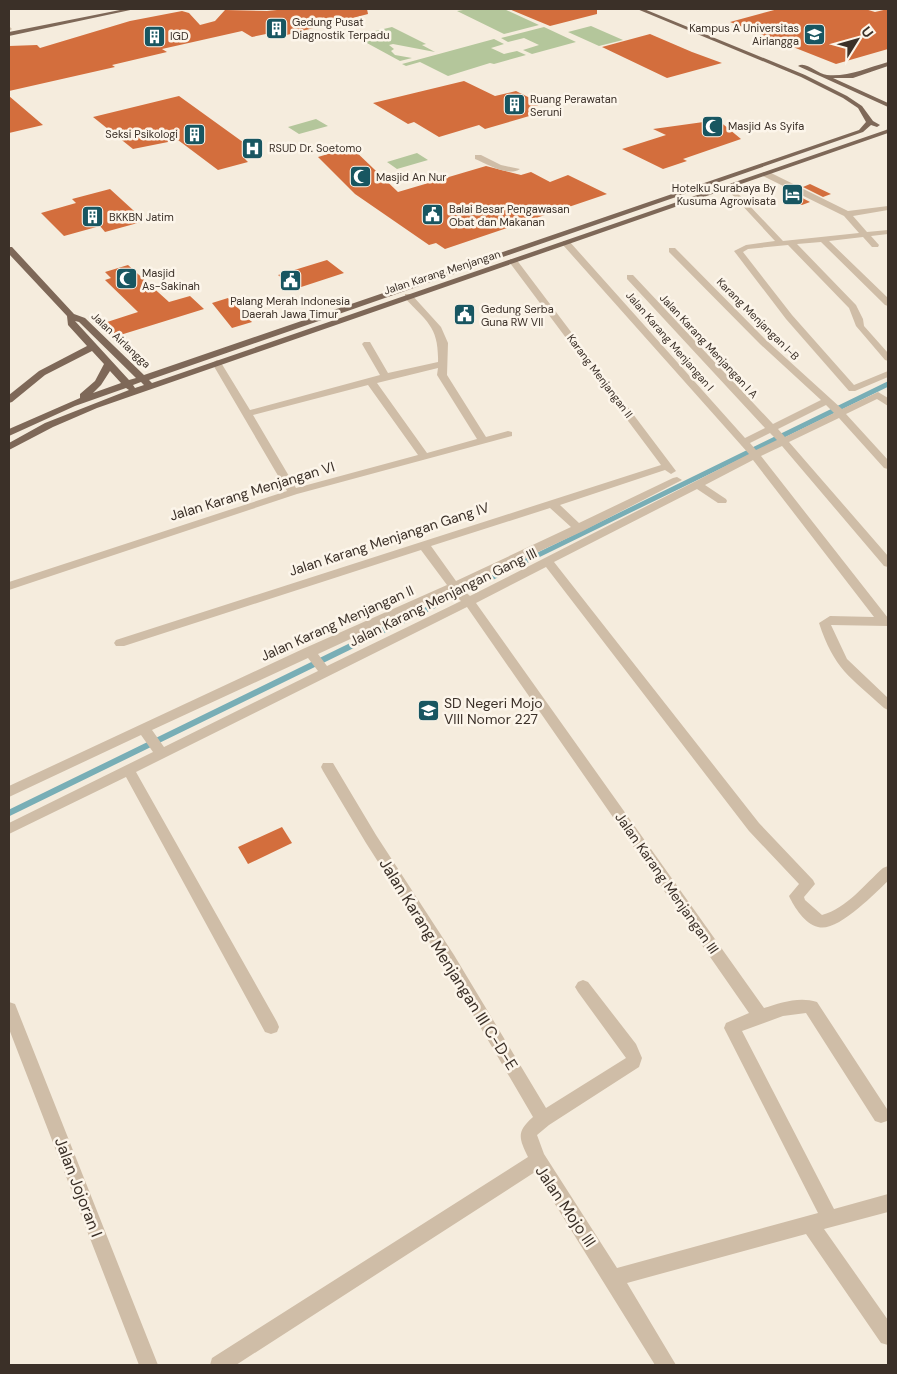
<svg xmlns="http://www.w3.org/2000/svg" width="897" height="1374" viewBox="0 0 897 1374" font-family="'DM Sans',sans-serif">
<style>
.green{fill:#b4c69b}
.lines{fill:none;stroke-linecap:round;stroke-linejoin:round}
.stream-far1{stroke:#78aeb6;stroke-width:5}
.stream{stroke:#78aeb6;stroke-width:6}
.building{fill:#d36e3d}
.minor{fill:#cfbda7;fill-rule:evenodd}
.major{fill:#7e6858;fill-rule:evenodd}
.labels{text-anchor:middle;stroke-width:5;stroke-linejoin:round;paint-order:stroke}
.far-poi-label{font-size:11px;fill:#3b3028;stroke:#fcf5ea;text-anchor:start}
.far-street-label{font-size:11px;fill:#3b3028;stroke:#fcf5ea}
.street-label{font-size:14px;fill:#3b3028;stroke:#fcf5ea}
.poi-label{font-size:14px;fill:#3b3028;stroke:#fcf5ea;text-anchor:start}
.near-street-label{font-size:16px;fill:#3b3028;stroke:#fcf5ea}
</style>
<rect width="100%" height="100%" fill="#f5ecdd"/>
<path class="green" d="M469 9H504L539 25 504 34 457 11Z
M591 26 623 40 599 46 568 32Z
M392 27 426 44 422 45 435 52 393 44 389 45 394 49 391 51 395 55 412 58 400 61 354 36Z
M544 27 576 42 532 54 523 50 539 45 524 38 508 42 501 38Z
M494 39 504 44 491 48 504 54 517 51 526 55 494 64 490 63 448 76 420 62 406 66 402 64Z
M316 119 328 126 299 134 288 127Z
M417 153 428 160 397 169 387 162Z"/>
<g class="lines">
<path class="stream-far1" d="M395 625 888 384"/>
<path class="stream" d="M9 813 398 623"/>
</g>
<path class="building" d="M287 9H367L368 14 275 38 266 34 252 37 242 31 162 49 167 52 112 65 115 67 9 91V46L37 45 40 48 130 21 182 11 189 13 200 25 215 21 225 10 267 11Z
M509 9H597V14L550 26Z
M778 9H865L875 12 888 9V49L836 64 730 22Z
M650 34 692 52 722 63 667 78 602 47Z
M464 81 495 96 516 91 542 104 532 107 543 112 485 129 479 125 439 137 414 122 408 124 373 103Z
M9 96 43 125 9 133Z
M179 96 261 155 245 159 248 162 218 170 178 140 133 149 93 117Z
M718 120 741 139 683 159 687 161 663 169 622 149 666 135 653 129Z
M351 147 398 192 486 166 521 175 531 172 550 182 568 175 607 194 445 249 436 243 429 245 355 194 318 157Z
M810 184 831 194 823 197 803 187Z
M110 189 145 221 105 232 100 226 64 236 41 213 76 203 72 199Z
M791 192 810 202 802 205 782 195Z
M327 260 344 273 295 289 278 275Z
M128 265 169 302 190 296 204 309 117 336 104 323 138 312 105 280 111 278 105 272Z
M228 298 252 322 232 328 212 303Z
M282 827 292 843 248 864 238 847Z"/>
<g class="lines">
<path class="minor" d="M9 26 12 29 9 31Z
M475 155H481L501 165 520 169C508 177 487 164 475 159Z
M763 172H769L848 211 888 206V210L853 216 867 232 888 230V234L871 236 879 245 878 247H872L863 237 829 241 888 298V306L885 305 821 242 797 244 856 305 863 319 864 326 888 353V361L885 360 856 326 849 308 788 245 748 249 743 252 792 315 854 385 888 371V377L855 391H849L786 319 734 251 746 245 775 241 726 188V184H729L783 241 859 233 844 216 763 176Z
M563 241H569L745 438 765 428 627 279V275H633L773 424 821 400 760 344 669 252V248H675L766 340 842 409 878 392 888 398V406L877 399 846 414 888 460V469L884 468 839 418 789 442 888 556V567L884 566 782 446 761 456 888 618V626L831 625 847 659 888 698V710L884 708C850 677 834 669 819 623L830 616 874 617 753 460 705 485 726 499 727 501 726 503H718L697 489 554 562 759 823 813 880 815 884 804 897 805 900 822 915C847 908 865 884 883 868L888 866V881C875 893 837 933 818 927 805 924 794 907 789 896L799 884 749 831 546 567 476 603 764 1008C780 1003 799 996 817 1002L887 1109V1121L881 1123 875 1121 806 1013 783 1016 742 1031 834 1209 888 1194V1212L824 1229 888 1320V1345L881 1343 806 1234 627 1283 676 1365H655L535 1172 236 1365H210L212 1358 528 1157C519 1138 516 1132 533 1117L444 965 366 843 323 771 321 767 323 763H333L376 835 454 955 546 1108 626 1058 578 992 575 987 578 982 583 980 588 982 636 1044 642 1058 639 1067 549 1125 537 1135 544 1154 617 1268 818 1213 724 1028 726 1023 749 1013 467 607 136 772 277 1022 279 1027 277 1032 271 1034 265 1032 126 777 9 834V823L153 752 141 735 9 797V786L305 648 447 585 421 550 124 646H116L114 643 116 640 661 465 510 263V259H516L676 471 671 474 665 470 560 505 579 523 673 478 677 477 682 480 583 531 461 588 470 596 749 454 563 245ZM826 405 834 413 785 437 778 429ZM770 433 777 440 756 450 750 443ZM550 508 571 527 456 581 431 546ZM452 592 461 601 327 666 318 654ZM308 658 318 671 164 747 152 730Z
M405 294H411L441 327 448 343 447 375 486 437 508 431 512 432V436L297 494 9 590V582L287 491 212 363 217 360 220 361 250 410 380 375 362 344 364 342H370L388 373 438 362C439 327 427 322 405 298ZM438 368 437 375 477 439 427 453 377 383ZM368 385 418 455 296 488 253 415Z
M9 1002 15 1004 17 1009 158 1365H139L9 1029Z"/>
<path class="major" d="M125 9H135L9 36V32Z
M637 9H644L805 75 847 96 862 106 873 121 880 125 877 127 871 125 863 132 149 380 152 383 886 130 888 129V133L97 408 53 427 9 450V443L45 423 129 390 126 388 75 406 9 436V429L80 398V394L95 381 104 364 92 351 45 375 12 402 9 403V395L39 371 87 346 68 325 67 316 9 254V247H12L74 314 85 318 144 375 859 130 866 122 858 108 843 98 801 77ZM75 321 79 322 136 378 129 380ZM110 371 121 383 93 393 101 385ZM141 382 144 385 135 388 133 385Z
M888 62V66L853 78H833L888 103V107L798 66C806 61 817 74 827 75 848 77 867 68 888 62Z"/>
</g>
<defs>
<symbol id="building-square" viewBox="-11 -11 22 22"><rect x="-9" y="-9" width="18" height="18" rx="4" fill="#185661" stroke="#fcf5ea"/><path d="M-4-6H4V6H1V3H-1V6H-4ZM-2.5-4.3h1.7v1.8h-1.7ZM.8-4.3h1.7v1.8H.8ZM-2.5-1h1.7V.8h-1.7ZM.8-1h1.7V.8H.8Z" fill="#fff"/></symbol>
<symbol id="university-square" viewBox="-11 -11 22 22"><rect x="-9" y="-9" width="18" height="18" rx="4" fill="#185661" stroke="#fcf5ea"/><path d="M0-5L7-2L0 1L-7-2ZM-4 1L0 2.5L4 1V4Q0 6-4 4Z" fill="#fff"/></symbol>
<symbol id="mosque-square" viewBox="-11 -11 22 22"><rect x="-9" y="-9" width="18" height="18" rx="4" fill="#185661" stroke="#fcf5ea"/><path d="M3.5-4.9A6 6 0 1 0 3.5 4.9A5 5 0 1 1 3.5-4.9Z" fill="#fff"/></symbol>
<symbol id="hospital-square" viewBox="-11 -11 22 22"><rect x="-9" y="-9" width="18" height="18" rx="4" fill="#185661" stroke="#fcf5ea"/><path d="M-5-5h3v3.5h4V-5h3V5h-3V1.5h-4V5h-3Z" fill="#fff"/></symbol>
<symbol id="hotel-square" viewBox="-11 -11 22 22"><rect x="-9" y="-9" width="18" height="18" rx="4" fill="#185661" stroke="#fcf5ea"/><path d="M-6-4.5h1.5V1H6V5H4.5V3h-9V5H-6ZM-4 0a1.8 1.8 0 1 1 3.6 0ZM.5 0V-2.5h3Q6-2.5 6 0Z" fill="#fff"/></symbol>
<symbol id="civic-square" viewBox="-11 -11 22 22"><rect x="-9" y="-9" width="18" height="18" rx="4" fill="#185661" stroke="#fcf5ea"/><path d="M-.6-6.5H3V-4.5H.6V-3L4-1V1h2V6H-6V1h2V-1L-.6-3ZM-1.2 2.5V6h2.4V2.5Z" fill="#fff"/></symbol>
<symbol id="school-square" viewBox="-11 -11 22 22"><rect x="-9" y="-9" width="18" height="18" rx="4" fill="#185661" stroke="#fcf5ea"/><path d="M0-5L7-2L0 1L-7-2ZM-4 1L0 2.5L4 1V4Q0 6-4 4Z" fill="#fff"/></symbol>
</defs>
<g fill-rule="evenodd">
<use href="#building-square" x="264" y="16" width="25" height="25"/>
<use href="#university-square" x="802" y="22" width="25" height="25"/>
<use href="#building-square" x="142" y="24" width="25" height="25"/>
<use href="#building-square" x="502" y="92" width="25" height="25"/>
<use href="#mosque-square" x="700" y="114" width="25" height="25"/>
<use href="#building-square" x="182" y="122" width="25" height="25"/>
<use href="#hospital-square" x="240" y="136" width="25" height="25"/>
<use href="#mosque-square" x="348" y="164" width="25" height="25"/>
<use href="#hotel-square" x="780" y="182" width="25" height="25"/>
<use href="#civic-square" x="420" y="202" width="25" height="25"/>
<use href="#building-square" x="80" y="204" width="25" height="25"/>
<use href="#mosque-square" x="114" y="266" width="25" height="25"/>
<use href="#civic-square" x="278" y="268" width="25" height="25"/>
<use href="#civic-square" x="452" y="302" width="25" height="25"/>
<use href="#school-square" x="416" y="698" width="25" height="25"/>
</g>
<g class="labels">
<g class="far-poi-label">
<text x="292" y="26">Gedung Pusat<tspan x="292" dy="13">Diagnostik Terpadu</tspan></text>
<text x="799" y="32" text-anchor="end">Kampus A Universitas<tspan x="799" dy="13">Airlangga</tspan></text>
<text x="170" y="40">IGD</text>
<text x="530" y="103">Ruang Perawatan<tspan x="530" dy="13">Seruni</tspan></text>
<text x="728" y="130">Masjid As Syifa</text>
<text x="178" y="138" text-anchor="end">Seksi Psikologi</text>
<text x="269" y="152">RSUD Dr. Soetomo</text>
<text x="376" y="181">Masjid An Nur</text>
<text x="776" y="192" text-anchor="end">Hotelku Surabaya By<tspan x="776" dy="13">Kusuma Agrowisata</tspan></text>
<text x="449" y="213">Balai Besar Pengawasan<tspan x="449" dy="13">Obat dan Makanan</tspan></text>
<text x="109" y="221">BKKBN Jatim</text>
<text x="142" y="277">Masjid<tspan x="142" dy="13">As-Sakinah</tspan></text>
<text x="290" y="305" text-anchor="middle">Palang Merah Indonesia<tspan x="290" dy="13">Daerah Jawa Timur</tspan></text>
<text x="481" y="313">Gedung Serba<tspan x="481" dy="13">Guna RW VII</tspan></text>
</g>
<g class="far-street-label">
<text transform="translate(442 272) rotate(-18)" y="4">Jalan Karang Menjangan</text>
<text transform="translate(758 319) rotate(45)" y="4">Karang Menjangan I-B</text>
<text transform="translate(121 340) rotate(43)" y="4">Jalan Airlangga</text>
<text transform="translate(670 341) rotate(49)" y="4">Jalan Karang Menjangan I</text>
<text transform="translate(709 346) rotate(47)" y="4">Jalan Karang Menjangan I A</text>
<text transform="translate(600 376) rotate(53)" y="4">Karang Menjangan II</text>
</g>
<g class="street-label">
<text transform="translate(252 491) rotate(-17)" y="5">Jalan Karang Menjangan VI</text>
<text transform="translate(389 539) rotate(-18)" y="5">Jalan Karang Menjangan Gang IV</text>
<text transform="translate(443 597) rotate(-26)" y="5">Jalan Karang Menjangan Gang III</text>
<text transform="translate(337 623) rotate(-24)" y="5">Jalan Karang Menjangan II</text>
<text transform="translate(667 883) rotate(55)" y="5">Jalan Karang Menjangan III</text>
</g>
<g class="poi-label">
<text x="444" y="708">SD Negeri Mojo<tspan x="444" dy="16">VIII Nomor 227</tspan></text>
</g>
<g class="near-street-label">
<text transform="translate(449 964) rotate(58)" y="6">Jalan Karang Menjangan III C-D-E</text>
<text transform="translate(79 1187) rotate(69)" y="6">Jalan Jojoran I</text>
<text transform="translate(566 1206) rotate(56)" y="6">Jalan Mojo III</text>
</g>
</g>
<rect width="897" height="1374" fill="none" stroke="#3b3028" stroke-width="20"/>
<g transform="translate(857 40) rotate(53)" stroke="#fcf5ea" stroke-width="4" paint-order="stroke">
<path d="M0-4L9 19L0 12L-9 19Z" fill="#3b3028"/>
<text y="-8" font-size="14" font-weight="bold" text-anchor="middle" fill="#3b3028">U</text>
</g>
</svg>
